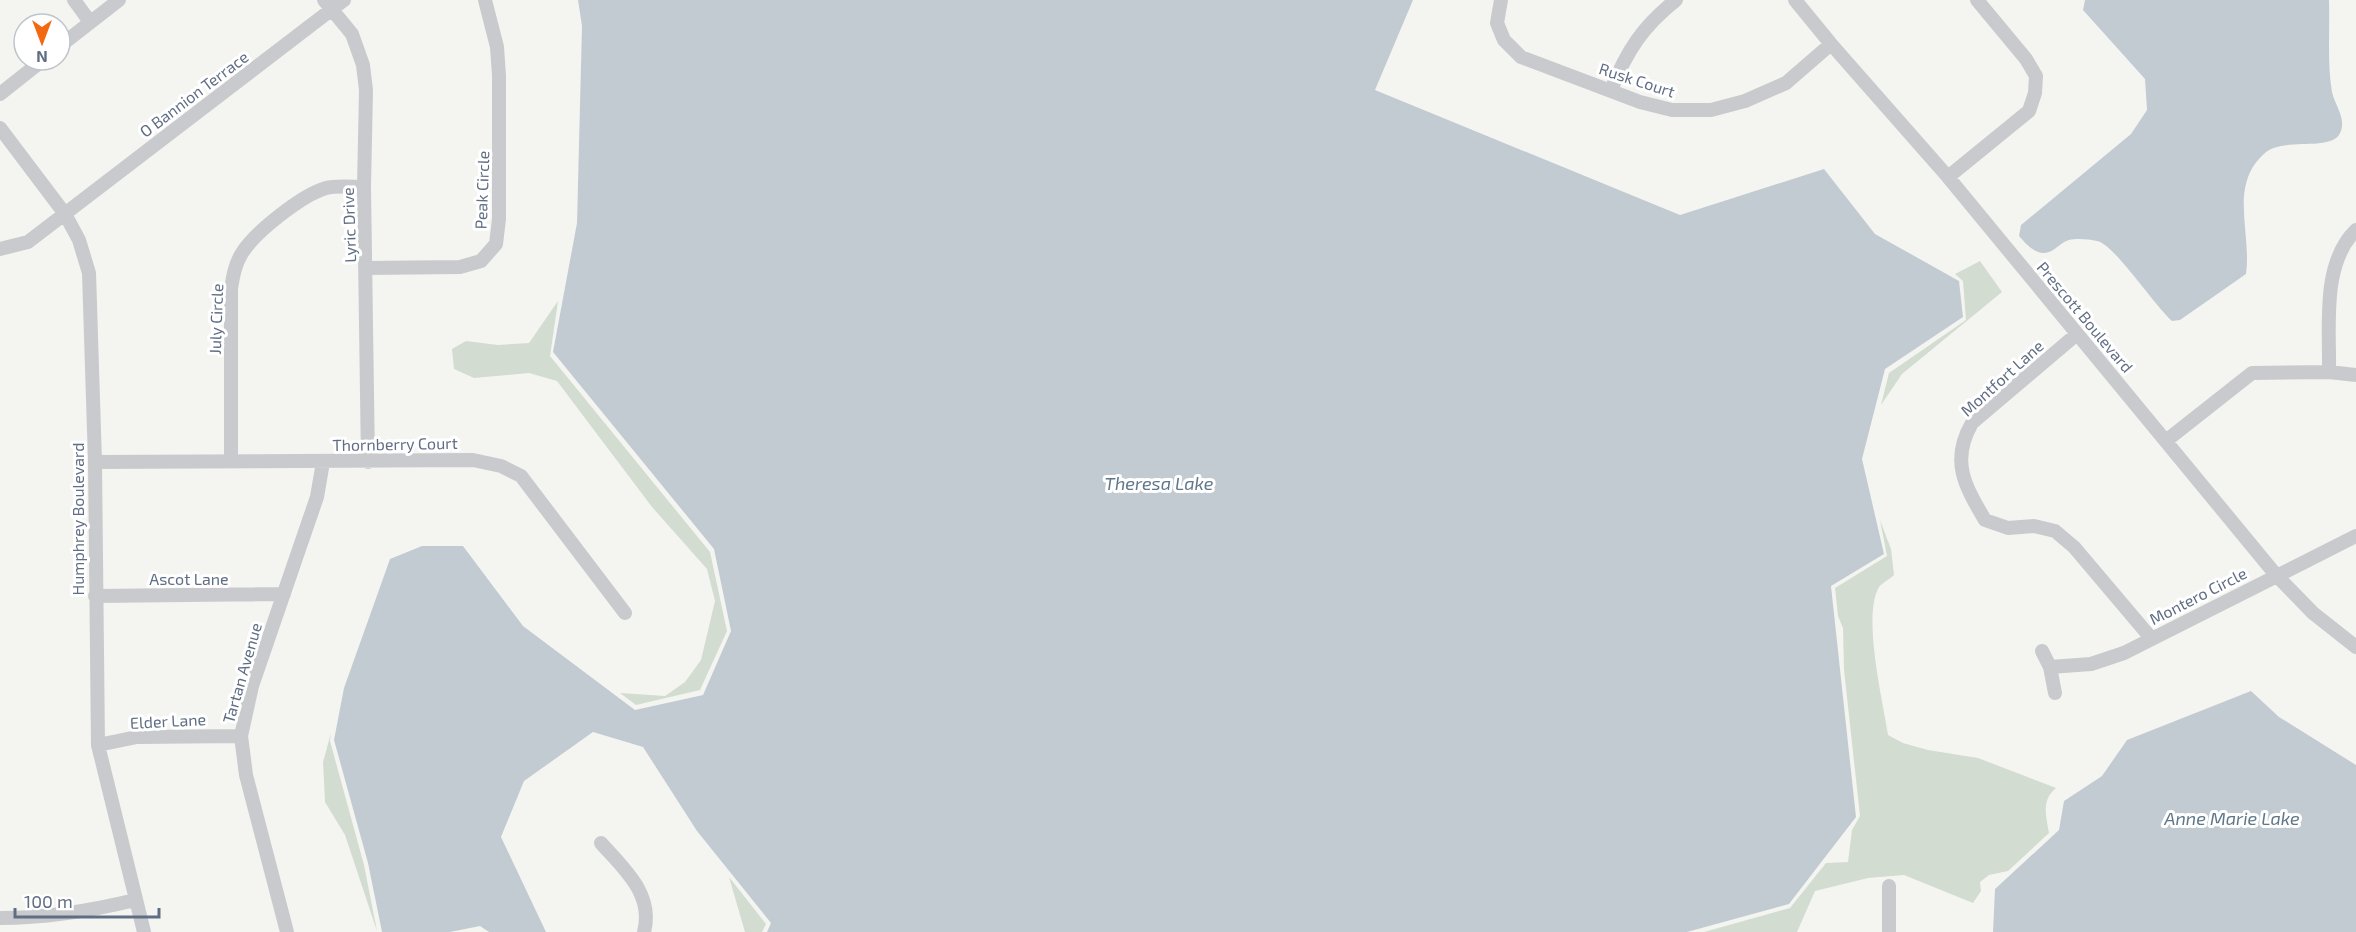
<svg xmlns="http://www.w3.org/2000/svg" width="2356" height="932" viewBox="0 0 2356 932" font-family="'Exo 2',sans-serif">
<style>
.green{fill:#d3dcd0}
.water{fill:#c3cbd2}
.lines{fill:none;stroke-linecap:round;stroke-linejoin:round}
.minor{stroke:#c8cace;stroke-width:14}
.labels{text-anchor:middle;stroke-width:6;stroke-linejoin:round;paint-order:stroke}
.street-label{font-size:16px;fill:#606e84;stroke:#fff}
.water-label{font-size:18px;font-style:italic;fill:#607789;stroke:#fff}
</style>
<rect width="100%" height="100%" fill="#f4f5f0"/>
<path class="green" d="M1980 261 2002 292 1902 374 1881 405 1889 373 1966 320 1963 281 1955 274Z
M558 301 550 356 710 552 727 631 700 690 636 705 620 693 665 696 685 682 701 660 715 601 707 569 652 507 557 381 529 373 474 378 454 369 452 349 466 341 498 345 529 343Z
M1880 520 1891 549 1894 575C1890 579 1882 583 1879 587 1862 616 1883 701 1888 735L1903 743 1928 750 1978 758 2056 788C2041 801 2046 815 2049 833L2008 871 1989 875 1980 882 1981 891 1973 903 1904 875 1868 878 1815 891 1797 932H1704L1790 908 1826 863 1848 862 1852 830 1860 816 1844 670 1843 628 1838 616 1835 588 1887 556Z
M331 733 330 741 364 865 377 931 345 835 325 802 323 762Z
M729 877 766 924 762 932H745Z"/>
<path class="water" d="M578 0H1413L1375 90 1680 215 1824 169 1875 234 1959 281 1963 317 1885 369 1862 459 1884 554 1831 586 1856 817 1789 904 1687 932H767L771 923 697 831 643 747 593 732 524 781 501 837 546 932H489L480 926 450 932H382L368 863 334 740 344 688 390 559 422 546H463L523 626 635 710 703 695 731 631 714 549 553 352 577 223 582 26Z
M2085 0H2329C2330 30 2327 62 2332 92 2335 106 2348 120 2339 135 2328 151 2283 137 2265 153 2228 185 2252 233 2246 274L2180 320 2172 321C2153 304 2114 244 2097 241 2089 239 2076 238 2069 240 2061 242 2056 250 2049 252 2037 257 2026 244 2019 236L2021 225 2131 134 2147 110 2145 79 2083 10Z
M2251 691 2279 717 2356 765V932H1993L1995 889 2059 830 2064 801 2102 776 2127 740Z"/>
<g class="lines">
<path class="minor" d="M74 0 90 22
M324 0 352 34 363 65 366 90 364 187 368 462
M1501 0 1497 23 1504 40 1521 57 1640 102 1672 110H1711L1745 101 1786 83 1831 44
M1795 0 1831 44 1948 177 2276 575 2313 613 2356 647
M60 46 119 0
M1611 90C1627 51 1642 27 1676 0
M0 94 43 60
M0 128 65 214 79 240 89 273 95 462 98 745 144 932
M1948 177 2029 111 2035 93 2036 76 2026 59 1977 0
M0 249 28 242 344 0
M366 268 460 267 481 261 496 244 499 219V76L497 47 485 0
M2077 334 1972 423C1950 461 1965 486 1985 520L2008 528 2034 526 2055 531 2074 547 2151 638
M2329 372C2330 327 2321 264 2356 230
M2167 440 2252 373 2329 372 2356 375
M231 460V289C233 276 235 264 242 253 255 232 302 195 326 188 337 185 353 187 364 187
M95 462 473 460 501 466 521 476 625 613
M95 596 284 594
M2042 651 2050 667 2055 693
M2050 667 2091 664 2124 653 2356 536
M98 745 137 737 241 736
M601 843C624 869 654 894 644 932
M1889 886V932
M0 918C46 918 90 911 135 900
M287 932 246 775 241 736 252 686 317 497 323 462"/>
</g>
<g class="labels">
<g class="street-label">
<text transform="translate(1637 80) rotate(18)" y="6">Rusk Court</text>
<text transform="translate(194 94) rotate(-37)" y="6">O Bannion Terrace</text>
<text transform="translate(482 190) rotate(-88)" y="6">Peak Circle</text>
<text transform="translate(349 225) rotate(-92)" y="6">Lyric Drive</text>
<text transform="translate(2085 317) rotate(50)" y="6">Prescott Boulevard</text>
<text transform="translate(216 319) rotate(-88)" y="6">July Circle</text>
<text transform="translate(2002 378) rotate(-42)" y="6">Montfort Lane</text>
<text transform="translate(395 444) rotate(-1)" y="6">Thornberry Court</text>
<text transform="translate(78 519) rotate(-90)" y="6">Humphrey Boulevard</text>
<text x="189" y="585">Ascot Lane</text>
<text transform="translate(2198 596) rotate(-27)" y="6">Montero Circle</text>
<text transform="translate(242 673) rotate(-74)" y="6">Tartan Avenue</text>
<text transform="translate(168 721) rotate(-3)" y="6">Elder Lane</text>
</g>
<g class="water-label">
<text x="1159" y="490">Theresa Lake</text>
<text x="2232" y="825">Anne Marie Lake</text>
</g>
</g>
<g transform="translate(42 42) rotate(180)"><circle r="28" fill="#ffffff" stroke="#bfc5ce" stroke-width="1.5"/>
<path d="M0-4.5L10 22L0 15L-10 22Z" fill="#f36911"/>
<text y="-9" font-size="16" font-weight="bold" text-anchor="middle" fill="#606e84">N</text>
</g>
<path d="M15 908v9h144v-9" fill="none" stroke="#606e84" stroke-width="3"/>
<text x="24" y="908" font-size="18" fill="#606e84" stroke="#ffffff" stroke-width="4.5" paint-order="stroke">100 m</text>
</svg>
